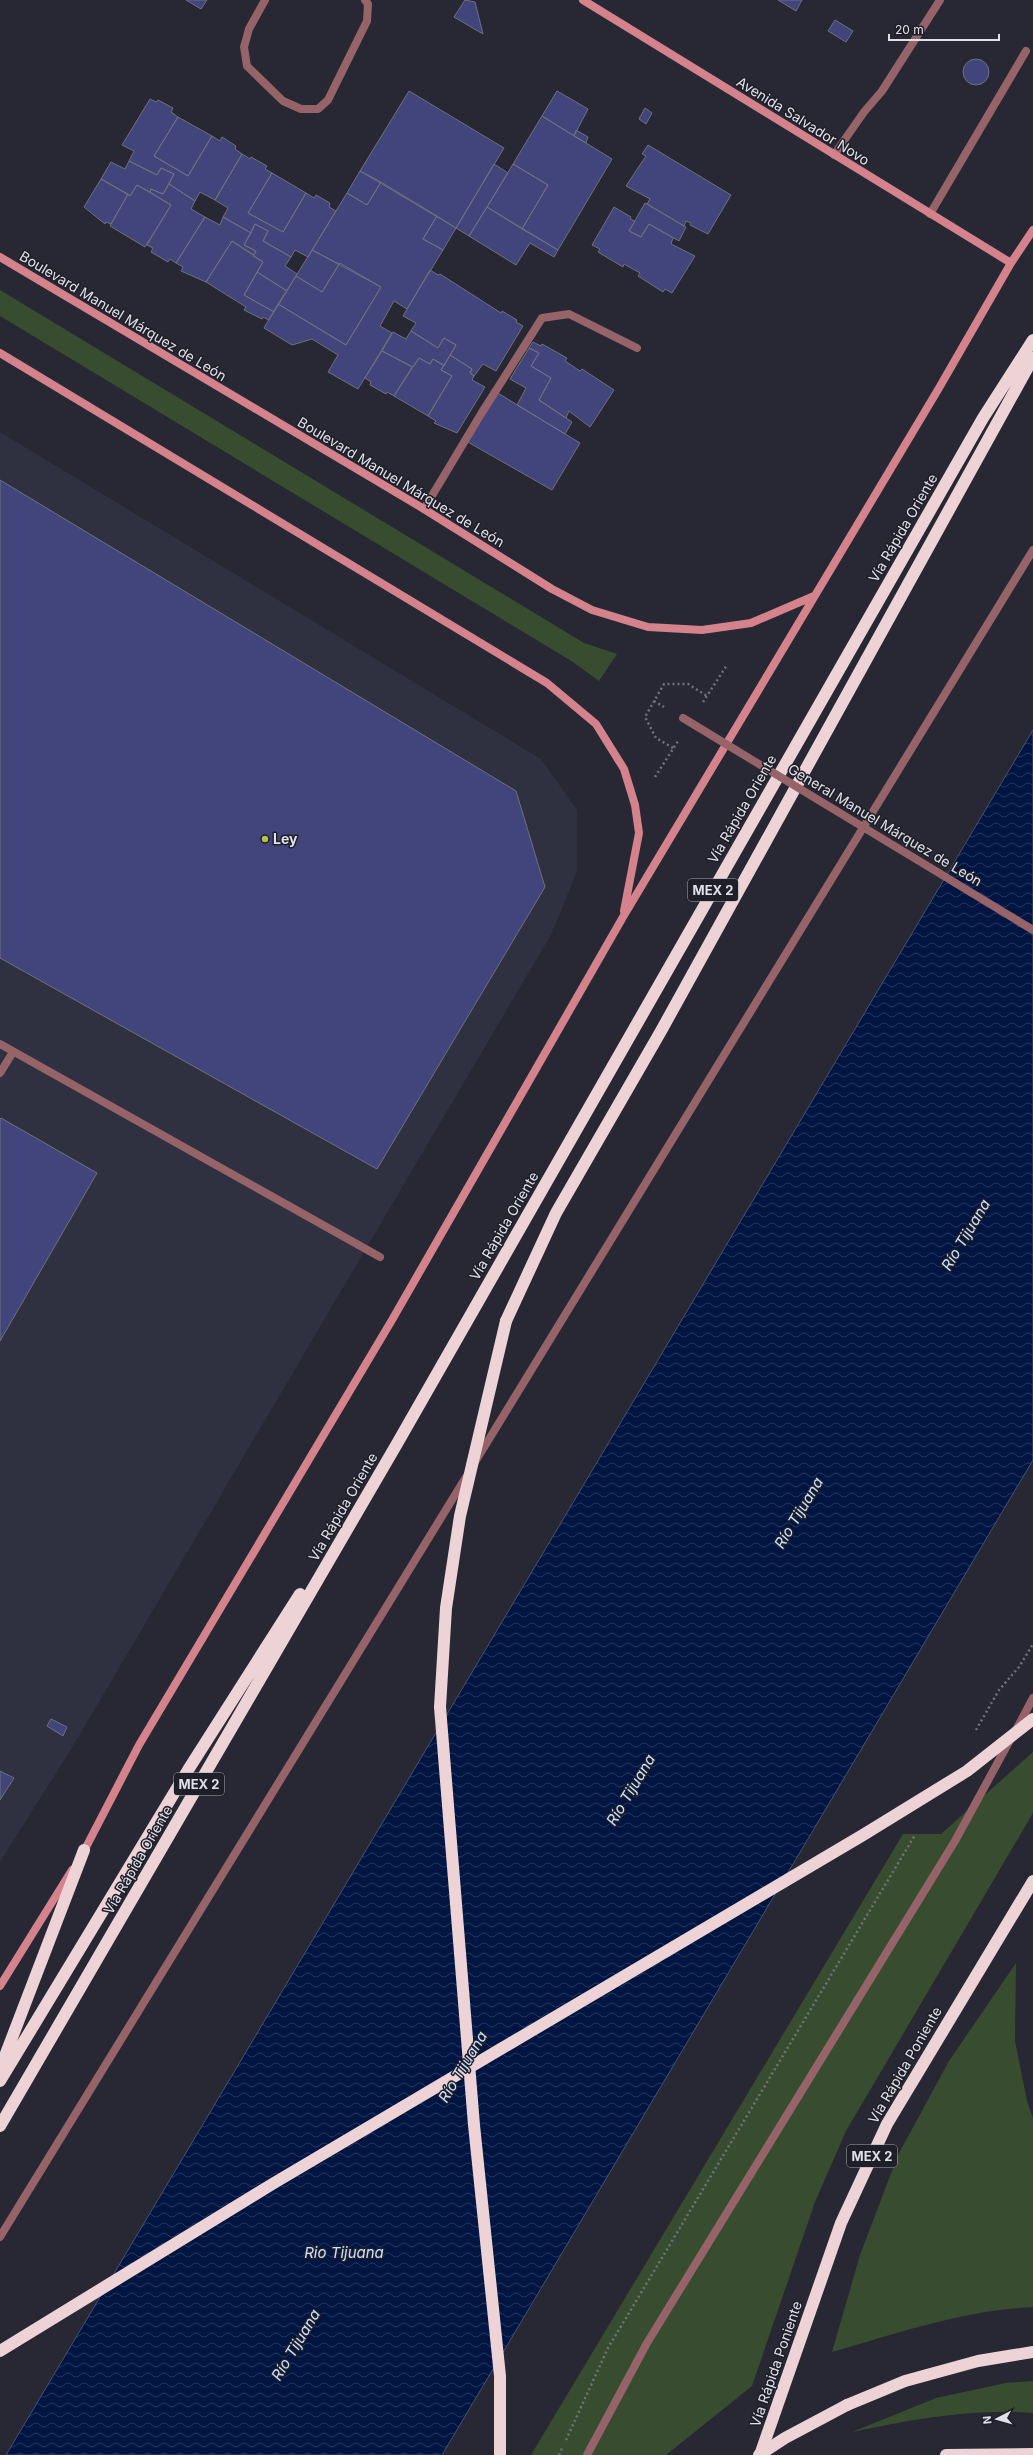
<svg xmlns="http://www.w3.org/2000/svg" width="1033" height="2455" viewBox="0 0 1033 2455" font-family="Inter,sans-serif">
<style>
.built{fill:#2f3141}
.green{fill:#384d2f}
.water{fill:url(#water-waves);stroke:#435273}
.building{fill:#42457b;stroke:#6f707d}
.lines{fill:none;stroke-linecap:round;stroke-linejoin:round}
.path{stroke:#71727c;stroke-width:2.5;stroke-dasharray:2 3;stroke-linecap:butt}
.lane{stroke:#966369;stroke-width:8}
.street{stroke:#966369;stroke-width:8}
.secondary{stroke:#d4828c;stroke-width:8}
.highway{stroke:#eed3d6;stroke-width:12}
.street-bridge{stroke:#966369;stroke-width:8}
.highway-bridge{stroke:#eed3d6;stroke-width:12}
.poi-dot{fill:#b5c24a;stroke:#1e1f29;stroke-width:1.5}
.labels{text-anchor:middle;stroke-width:3;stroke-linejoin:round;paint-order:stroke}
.shield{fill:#1e1f29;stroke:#a6a7af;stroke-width:1}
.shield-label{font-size:13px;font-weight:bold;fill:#e0e1e8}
.street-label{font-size:14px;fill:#e0e1e8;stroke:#1e1f29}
.poi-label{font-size:14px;font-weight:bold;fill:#e0e1e8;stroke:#1e1f29;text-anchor:start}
.water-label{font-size:15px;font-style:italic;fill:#cce0fe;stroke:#1e1f29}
</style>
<defs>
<pattern id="water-waves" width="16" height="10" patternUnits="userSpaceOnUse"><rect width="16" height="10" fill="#001541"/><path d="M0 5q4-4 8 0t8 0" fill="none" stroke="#25375c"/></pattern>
</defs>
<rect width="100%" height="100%" fill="#272833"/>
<path class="built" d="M0 432 541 759 577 810V871L552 933 73 1746 0 1862Z"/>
<path class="green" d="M0 290 584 643 617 654 599 681 573 662 0 316Z
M1033 1752V1813L846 2131 815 2202 752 2386 666 2455H531L903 1834H941Z
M1016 1963 1015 2041 1027 2101 1033 2118V2307C964 2310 898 2333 832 2352L860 2255 898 2155 949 2061Z
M1033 2381V2413C972 2408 911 2420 852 2432L936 2398 1006 2383Z"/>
<path class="water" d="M1033 730V1460L442 2455H6Z"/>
<path class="building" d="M186 0H207L201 9Z
M465 0 475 2 483 34 454 17Z
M778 0H802L796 11Z
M835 20 853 31 846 42 828 31Z
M963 72a13 13 0 1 1 26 0a13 13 0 1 1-26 0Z
M409 91 504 148 456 228 360 171Z
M557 91 588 109 574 136 542 116Z
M150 99 156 102 158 100 173 108 171 112 178 117 154 156 188 176 212 136 220 141 222 137 236 146 235 149 242 154 215 200 200 192 195 201 169 184 174 174 161 168 157 175 129 161 134 151 122 145Z
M645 108 652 113 646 124 639 119Z
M542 116 612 159 558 250 522 229 548 185 513 164Z
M178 117 212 136 188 176 154 156Z
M576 130 588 137 586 143 574 136Z
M648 145 731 195 708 234 690 225 691 223 686 221 684 226 647 204 650 199 626 186 646 156 642 154Z
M242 154 250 159 251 157 267 166 265 169 272 173 248 213 283 232 306 193 314 198 316 195 330 203 329 207 336 211 308 257 295 250 291 257 263 241 268 231 255 224 251 233 223 217 228 208 215 200Z
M129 161 157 175 161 168 174 174 163 194 151 189 150 192 137 185 130 196 101 179 111 162 125 169Z
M494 164 508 173 469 236 456 228Z
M513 164 548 185 522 229 487 207Z
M360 171 381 182 367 205 347 193Z
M272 173 306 193 283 232 248 213Z
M101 179 128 194 111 224 106 222 105 224 84 207Z
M381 182 437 216 423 239 443 250 407 309 394 301 380 326 392 333 358 389 328 372 338 355 312 339 292 345 264 328 278 304 346 345 381 287 312 250 347 193 367 205Z
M169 184 195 201 191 209 205 217 176 263 170 259 168 262 151 252 153 248 147 245 171 205 150 192 151 189 163 194Z
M137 185 171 205 145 247 110 226 128 194 130 196Z
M645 203 686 227 679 241 649 224 641 237 629 231Z
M487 207 558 250 554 257 530 243 516 265 469 236Z
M614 207 631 217 630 219 635 221 629 231 641 237 649 224 673 238 671 244 695 256 672 293 665 289 663 292 638 276 640 273 624 264 623 267 598 252 600 249 592 245Z
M437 216 456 228 443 250 423 239Z
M205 217 220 225 223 217 251 233 244 245 256 251 254 255 232 241 206 282 181 271 183 267 176 263Z
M255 224 268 231 263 241 291 257 285 266 297 274 287 291 257 272 263 262 253 256 256 251 244 245Z
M232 241 263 262 244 295 274 312 269 320 263 317 262 319 244 310 246 307 206 282Z
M312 250 339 264 322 292 296 276Z
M340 263 381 287 346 345 278 304 296 276 322 292Z
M430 270 438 275 440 274 501 313 502 311 517 320 516 322 523 326 496 371 483 364 474 376 470 373 472 369 450 355 456 345 444 338 438 348 411 331 416 323 403 316Z
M257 272 287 291 274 312 244 295Z
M411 331 438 348 444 338 456 345 444 366 433 359 430 364 419 358 413 367 382 351 393 332 406 339Z
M533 342 541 346 542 344 567 358 565 361 580 371 582 369 614 390 590 427 569 411 566 418 539 400 551 378 531 366 539 353 529 348Z
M529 348 539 353 531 366 551 378 539 400 572 422 565 434 517 405 526 388 510 379Z
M382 351 412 367 394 396 387 392 386 394 370 385 371 382 365 378Z
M450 355 472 369 470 373 474 376 472 380 485 387 457 433 434 423 436 421 428 416 452 376 441 370Z
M419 358 430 364 433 359 444 365 441 370 452 376 428 416 394 396Z
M496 392 580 443 552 490 466 441Z
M0 480 516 791 545 887 377 1169 0 958Z
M1 1118 97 1173 0 1341V1119Z
M51 1719 67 1727 63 1736 47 1726Z
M0 1771 14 1778 0 1800Z"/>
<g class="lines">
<path class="path" d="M654 701 664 707
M703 702 727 665
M673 748 656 738 645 717 664 684H688L707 696
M655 777 678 741
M976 1730 999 1690 1019 1667 1033 1644
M566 2440 608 2348 915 1835
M559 2455 563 2446"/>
<path class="lane" d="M265 0 249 29 244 47 247 66 283 101 301 109H318L328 100 367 21 368 4 365 0
M834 155 864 112 882 91 940 0
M930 214 1026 51
M424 509 481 414 542 318 569 314 637 348
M475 1462 1033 550
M1016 1730 1033 1698
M0 2237 466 1477
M587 2455 647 2343 955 1841 1010 1740"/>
<path class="street" d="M0 1044 380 1257
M0 1073 13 1052"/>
<path class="secondary" d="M583 0 1011 263
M0 257 424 509 552 589 592 610 648 627 702 630 751 623 814 596
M0 353 547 683 596 724 624 769 635 805 639 833 624 911
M83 1853 139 1745 392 1320 623 917 939 388 1011 263 1033 230
M0 1986 72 1870"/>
<path class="highway" d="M506 1321 556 1213 661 1031 1033 358
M0 2069 84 1850
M0 2081 188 1770 300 1594
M0 2126 398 1442 983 418 1033 340
M847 2405 905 2381 978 2361 1033 2352
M760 2455 841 2223 887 2124 1033 1881
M946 2455 1033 2454"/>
<path class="street-bridge" d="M683 718 1033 930"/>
<path class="highway-bridge" d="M0 2351 274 2183 863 1835 967 1771 1033 1719
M500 2455V2376L474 2125 440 1707 446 1608 460 1516 506 1321
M759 2455 785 2438 847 2405"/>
</g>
<circle class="poi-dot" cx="265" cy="839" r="4"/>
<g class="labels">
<g class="shield">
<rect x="688" y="879" width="50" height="22" rx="3"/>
<rect x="174" y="1773" width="50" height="22" rx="3"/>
<rect x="847" y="2145" width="50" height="22" rx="3"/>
</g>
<g class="shield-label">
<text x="713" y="895">MEX 2</text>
<text x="199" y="1789">MEX 2</text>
<text x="872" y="2161">MEX 2</text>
</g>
<g class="street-label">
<text transform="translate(803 121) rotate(32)" y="5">Avenida Salvador Novo</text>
<text transform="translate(123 316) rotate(31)" y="5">Boulevard Manuel Márquez de León</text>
<text transform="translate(401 482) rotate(31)" y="5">Boulevard Manuel Márquez de León</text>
<text transform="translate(903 528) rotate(-60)" y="5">Vía Rápida Oriente</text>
<text transform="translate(742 809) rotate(-60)" y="5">Vía Rápida Oriente</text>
<text transform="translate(885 825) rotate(31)" y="5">General Manuel Márquez de León</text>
<text transform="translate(504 1226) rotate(-60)" y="5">Vía Rápida Oriente</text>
<text transform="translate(343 1507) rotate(-60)" y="5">Vía Rápida Oriente</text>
<text transform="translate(138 1860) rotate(-60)" y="5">Vía Rápida Oriente</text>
<text transform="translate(905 2065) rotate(-60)" y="5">Vía Rápida Poniente</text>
<text transform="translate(776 2364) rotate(-71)" y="5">Vía Rápida Poniente</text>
</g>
<g class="poi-label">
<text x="273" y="844">Ley</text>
</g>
<g class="water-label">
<text transform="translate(966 1235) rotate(-59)" y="5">Río Tijuana</text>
<text transform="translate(799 1513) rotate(-59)" y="5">Río Tijuana</text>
<text transform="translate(631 1790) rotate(-59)" y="5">Río Tijuana</text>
<text transform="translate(463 2067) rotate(-59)" y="5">Río Tijuana</text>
<text x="344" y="2258">Rio Tijuana</text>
<text transform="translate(296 2345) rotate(-59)" y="5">Río Tijuana</text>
</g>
</g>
<g transform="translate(997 2419) rotate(264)" stroke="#1e1f29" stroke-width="3" paint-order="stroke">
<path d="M0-3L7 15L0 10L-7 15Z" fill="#e0e1e8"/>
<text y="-6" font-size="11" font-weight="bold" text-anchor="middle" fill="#e0e1e8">N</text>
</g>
<path d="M889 34v6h110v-6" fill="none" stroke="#e0e1e8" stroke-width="2"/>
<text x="895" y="34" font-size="12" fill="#e0e1e8" stroke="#1e1f29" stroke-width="3" paint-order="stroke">20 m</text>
</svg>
